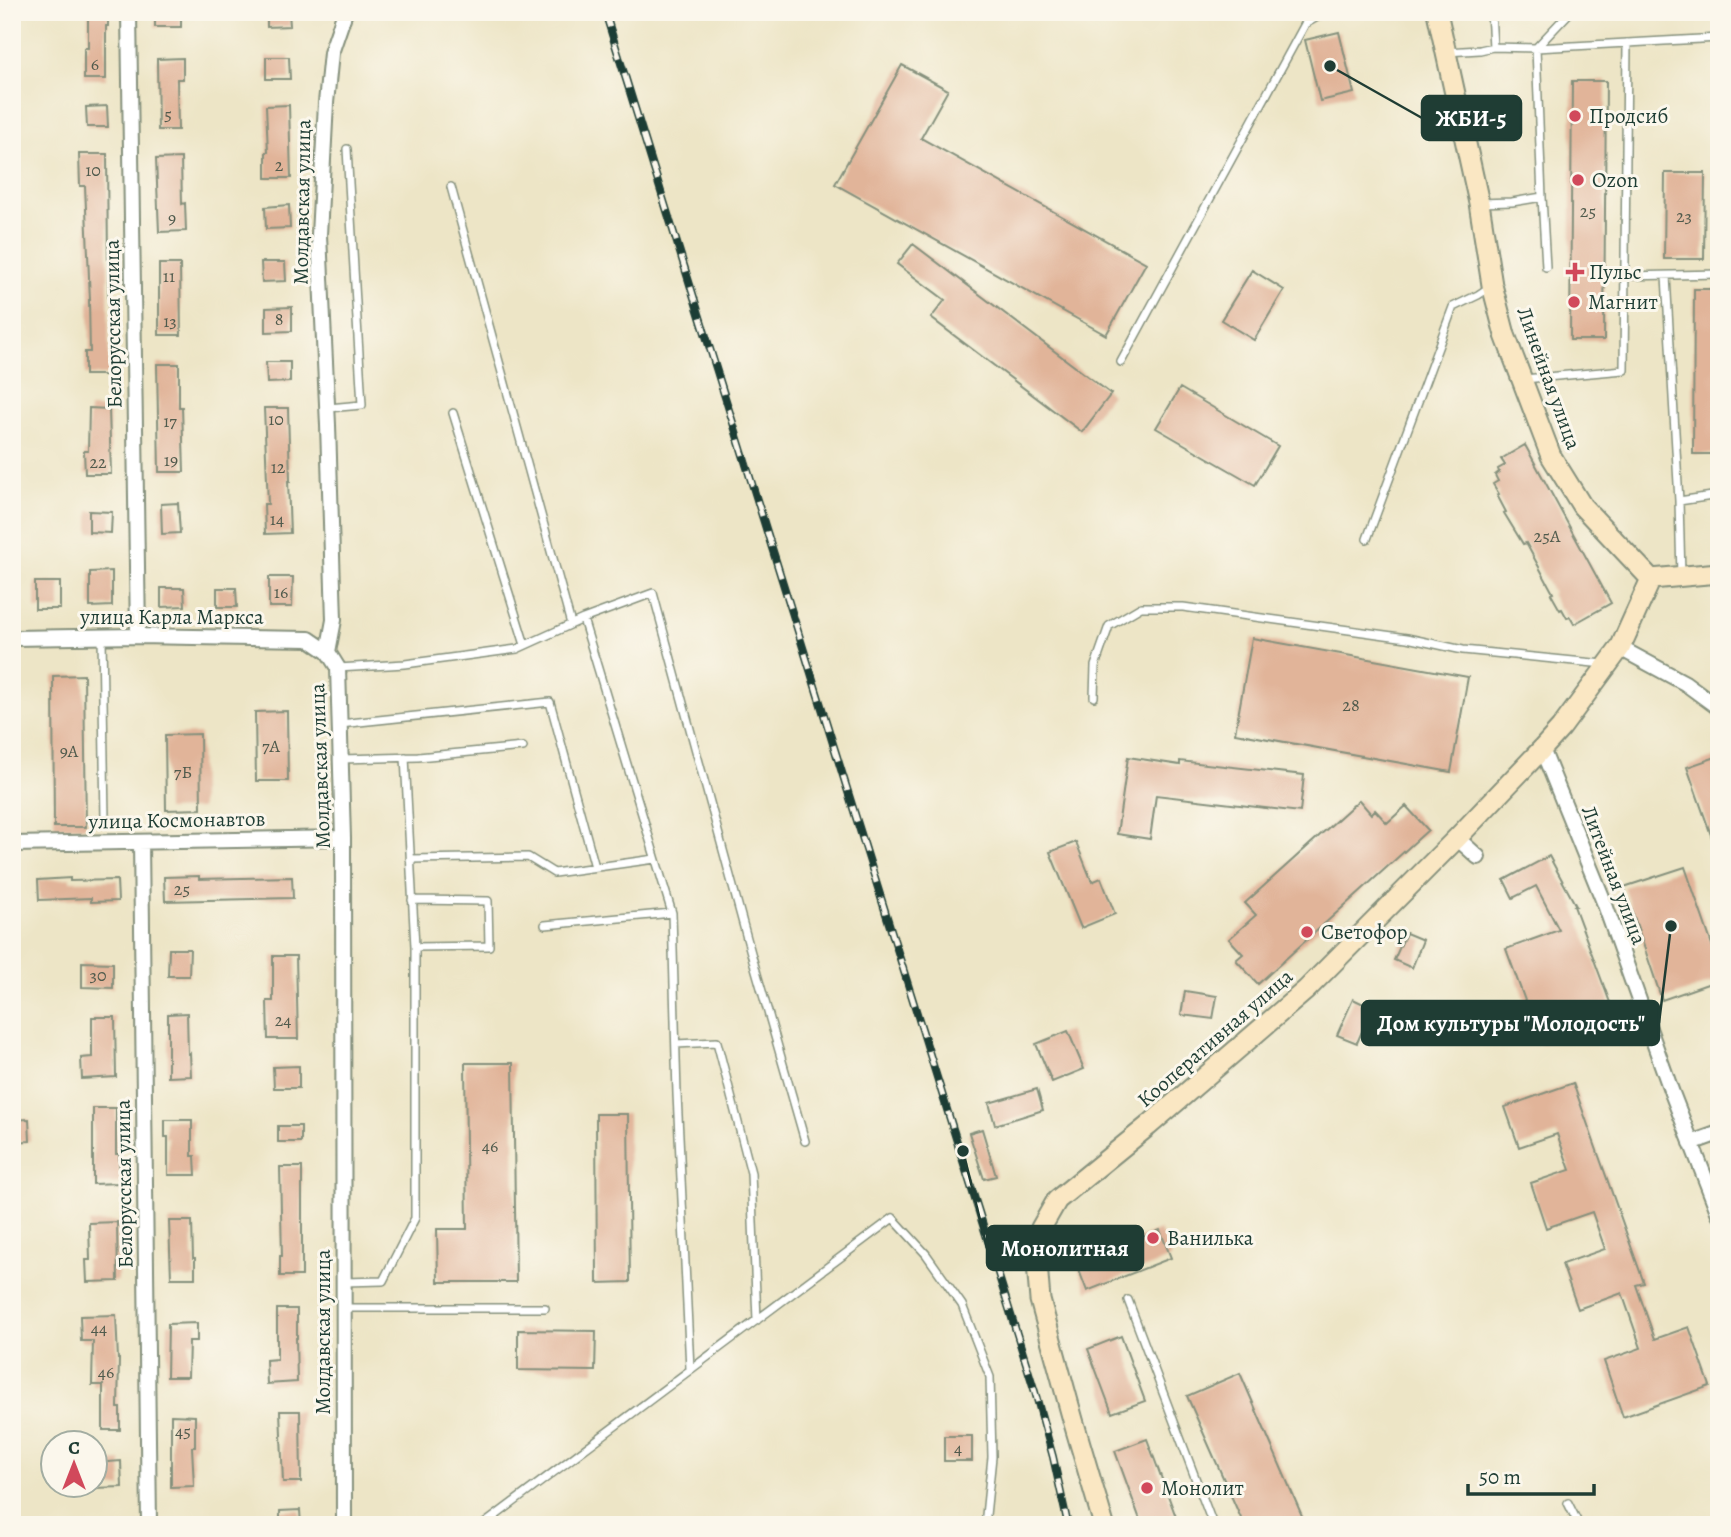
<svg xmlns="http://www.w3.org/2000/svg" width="1731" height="1537" viewBox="0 0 1731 1537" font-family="Alegreya,serif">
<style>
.building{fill:#e1b499}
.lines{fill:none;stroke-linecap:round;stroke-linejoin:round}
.lane-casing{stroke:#86917d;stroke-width:10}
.street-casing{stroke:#86917d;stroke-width:18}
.secondary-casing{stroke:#86917d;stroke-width:23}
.lane{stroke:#fff;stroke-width:7}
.street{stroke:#fff;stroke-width:14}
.secondary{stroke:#fae7c3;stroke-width:19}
.rail-casing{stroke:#1f3d34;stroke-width:8}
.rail{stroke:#fbf7ec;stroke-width:5;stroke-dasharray:16;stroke-linecap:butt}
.poi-dot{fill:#d1495b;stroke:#fbf7ec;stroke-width:2.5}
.labels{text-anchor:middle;stroke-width:6;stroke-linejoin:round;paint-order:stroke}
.number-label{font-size:18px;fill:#505b4d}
.poi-label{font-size:21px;fill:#1f3d34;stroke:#fbf7ec;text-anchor:start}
.street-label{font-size:21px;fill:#1f3d34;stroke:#fbf7ec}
.leader{fill:none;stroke:#1f3d34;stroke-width:2.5}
.callout-dot{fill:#1f3d34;stroke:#fbf7ec;stroke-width:2.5}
.callout{fill:#1f3d34;stroke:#1f3d34;stroke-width:2.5}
.callout-label{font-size:23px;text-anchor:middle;font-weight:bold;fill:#fff}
</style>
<rect width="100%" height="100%" fill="#fbf7ec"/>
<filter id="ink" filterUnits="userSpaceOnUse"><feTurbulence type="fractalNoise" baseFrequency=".0143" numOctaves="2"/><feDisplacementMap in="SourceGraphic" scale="14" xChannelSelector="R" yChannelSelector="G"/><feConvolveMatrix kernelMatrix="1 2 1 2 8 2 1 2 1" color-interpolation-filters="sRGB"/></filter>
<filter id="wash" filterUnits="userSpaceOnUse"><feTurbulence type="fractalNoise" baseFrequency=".00686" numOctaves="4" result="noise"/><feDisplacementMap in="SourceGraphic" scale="28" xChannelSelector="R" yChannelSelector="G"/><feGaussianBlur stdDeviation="1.57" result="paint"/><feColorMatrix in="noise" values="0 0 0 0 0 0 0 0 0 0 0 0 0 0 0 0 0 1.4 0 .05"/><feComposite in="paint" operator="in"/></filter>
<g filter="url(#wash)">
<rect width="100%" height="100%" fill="#ede5c6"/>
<g id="blocks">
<path class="building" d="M88 12H108V26H106V79H84V48H88Z
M155 12H181V27H155Z
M267 12H289L290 26 267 27Z
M1339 32 1354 93 1320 101 1305 40Z
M266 57H289L290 79H266Z
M183 58V79H177L178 130H158L157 59Z
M902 65 948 90 921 138 1146 263 1106 335 835 184Z
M1572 81H1606L1604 340H1570Z
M289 105 291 178H266V152H268L266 106Z
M107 106 108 127H87L86 107Z
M79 154H107L109 375H85V352H90L89 300H90L85 186H80Z
M181 158 182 204 185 203 186 231 159 232 156 159Z
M1665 173H1705L1704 259H1664Z
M289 205 290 228 266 229 265 207Z
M913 244 1111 394 1082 432 931 318 945 300 897 264Z
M261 262H285L286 281 262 282Z
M159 264H180L181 335H159Z
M1252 270 1284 290 1254 340 1221 320Z
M1694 289H1719V454H1693Z
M292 307V331L266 332V308Z
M266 362H290V382L267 383Z
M157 364H179V407H182L184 472H159Z
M1180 388 1278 446 1255 485 1156 428Z
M89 408 109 409 111 474H85L84 451H88Z
M264 408H288L290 481H288L290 533 265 534 264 504H268Z
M1525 445 1611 603 1574 624 1570 617 1567 618 1562 609 1560 610 1551 594 1553 593 1526 543 1523 544 1504 513 1506 512 1497 495 1499 494 1493 484 1498 481 1495 475 1499 472 1498 469 1505 465 1501 459Z
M178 503 180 533 162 534 161 504Z
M89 511 112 512 111 533 89 532Z
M112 571V606L90 607V572Z
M269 577H293L292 607H269Z
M35 582H60V609H35Z
M161 588H184L185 606 161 607Z
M217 588H236L237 607H217Z
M1252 638 1468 677 1451 772 1235 733Z
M84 675 86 827H54L53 676Z
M287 711 288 781H256L255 712Z
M200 734 201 809 166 810 165 735Z
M1719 756V852H1717L1687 767Z
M1128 757 1180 765V761L1304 775 1300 812 1156 795 1150 839 1117 834Z
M1359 800 1371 814 1375 810 1387 823 1406 806 1428 830 1258 984 1236 960 1243 954 1229 939 1256 915 1245 903Z
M1076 842 1092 882 1101 878 1115 914 1081 928 1050 852Z
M1549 856 1576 906H1574L1615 1016 1541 1044 1506 949 1559 930 1536 886 1513 898 1504 880Z
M1685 867 1719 965V980L1662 1000 1624 887Z
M199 876V879L292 877 293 898 165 901 164 877Z
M70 878V881L117 880 118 901 91 902V898L39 900 38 880Z
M1406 933 1423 940 1412 968 1394 960Z
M169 949H190L189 976H168Z
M273 956H296L298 1039H268L267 1001H273Z
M82 962 113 963V988L82 987Z
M1185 991 1217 996 1213 1019 1181 1015Z
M1353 999 1372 1008 1357 1043 1337 1035Z
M187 1013 188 1054 190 1053 191 1076 168 1077V1014Z
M92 1017H115L116 1077 82 1079 81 1058 92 1057Z
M1068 1031 1084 1069 1052 1082 1036 1044Z
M465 1063H513L516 1282H438L437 1229H467Z
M299 1066V1088H274L273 1067Z
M1573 1083 1644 1283 1636 1285 1655 1339 1689 1327 1710 1386 1623 1417 1604 1361 1641 1348 1622 1293 1578 1309 1562 1264 1605 1249 1592 1212 1546 1228 1531 1183 1570 1170 1557 1134 1519 1147 1505 1107Z
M1037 1089 1043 1110 995 1125 989 1103Z
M93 1108H116V1154H119L120 1183 93 1184Z
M596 1114H628L630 1282 597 1283Z
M29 1119 30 1141 12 1142V1120Z
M165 1120H192V1156H195L196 1175H168V1137H165Z
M278 1126H301V1142H278Z
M982 1129 996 1176 984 1179 969 1133Z
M280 1167H302V1276H280V1256H282Z
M169 1221H192L193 1258H195V1278H171Z
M117 1222 118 1281 87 1282 86 1260H90L89 1223Z
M1160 1230 1171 1258 1087 1291 1077 1265 1088 1260 1080 1241 1106 1231 1113 1249Z
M277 1309H297V1338H296L297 1382 267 1384 266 1360 277 1359Z
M116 1315 118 1359H119L118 1408H120V1430H103V1385H92L93 1341H81L80 1316Z
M197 1323V1341H189L188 1377H167L168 1324Z
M518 1330 596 1331 595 1371 518 1370Z
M1121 1336 1145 1401 1112 1413 1088 1349Z
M1240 1373 1306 1525H1244L1187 1396Z
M280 1411H300L301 1482H283Z
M171 1415 195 1416V1447H192L194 1486 171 1487Z
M944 1436H972V1461H944Z
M1147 1439 1179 1525H1142L1115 1451Z
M121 1461 122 1487 94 1488V1463Z
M300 1510 301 1525H280V1511Z"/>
</g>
</g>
<g filter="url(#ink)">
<use href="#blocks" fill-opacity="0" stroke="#86917d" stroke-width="2"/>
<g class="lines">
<defs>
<path id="lane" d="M1491 12 1493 47
M1446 52 1480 50 1493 47 1536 48 1719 38
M451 187 571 624
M1480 203 1512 202 1542 197
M1546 267 1542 197 1536 48 1570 12
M1626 276 1719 274
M1666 276 1679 501 1681 576
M1121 362 1305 24 1326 12
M1524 379 1624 370 1627 43
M328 408 362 405 347 149
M453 413 525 645
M1679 501 1719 495
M1367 539 1453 307 1478 295 1490 287
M583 619 653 593 751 953 805 1141
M102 637 105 820
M338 668 405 664 517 649 583 619 672 913 677 1094 690 1369
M1094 697 1095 666 1109 626 1141 607H1183L1407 638 1463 650 1604 664
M340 724 550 702 595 867
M341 759 418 757 523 747
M410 859 528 857 554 873 655 859
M412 900 488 901 489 946 415 947
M545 925 672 913
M676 1044 717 1042 751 1173 757 1320
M344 1282 383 1281 415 1218V947L405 757
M1128 1300 1213 1525
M344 1308H545
M1568 1503 1579 1525
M483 1525 893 1218 926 1254 962 1305 990 1377 992 1457 985 1525"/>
<path id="street" d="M129 12 138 636
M12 638 138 636 309 639 328 652
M1620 648 1685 683 1719 708
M1542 749 1604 902 1672 1093 1719 1214
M1457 838 1478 857
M141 842 149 1525
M12 844 343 838
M1691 1143 1719 1133
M344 1525 343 838 338 668 328 652 334 620 328 425 319 235 326 103 331 53 345 12"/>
<path id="secondary" d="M1437 12 1479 203 1492 285 1505 335 1551 456 1582 506 1651 579 1719 573
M1104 1525 1073 1420 1040 1300 1036 1251 1041 1228 1057 1200 1148 1126 1306 990 1457 838 1542 749 1561 728 1620 648 1651 579"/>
</defs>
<use href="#lane" class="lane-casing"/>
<use href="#street" class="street-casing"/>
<use href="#secondary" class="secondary-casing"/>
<use href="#lane" class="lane"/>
<use href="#street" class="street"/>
<use href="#secondary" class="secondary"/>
<defs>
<path id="rail" d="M605 12 1035 1392 1053 1457 1068 1525"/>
</defs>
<use href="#rail" class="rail-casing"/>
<use href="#rail" class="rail"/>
</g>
</g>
<g class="poi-dot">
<circle cx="1575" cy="116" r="7"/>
<circle cx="1578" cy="180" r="7"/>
<path d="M1571.5 261.5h7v7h7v7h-7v7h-7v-7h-7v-7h7z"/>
<circle cx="1574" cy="302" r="7"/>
<circle cx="1307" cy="932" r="7"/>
<circle cx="1153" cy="1238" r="7"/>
<circle cx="1147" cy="1488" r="7"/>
</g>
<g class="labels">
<g class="number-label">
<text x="95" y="70">6</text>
<text x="168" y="120">5</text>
<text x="279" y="171">2</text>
<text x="93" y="176">10</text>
<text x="1588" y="217">25</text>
<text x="1684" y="222">23</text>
<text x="172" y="224">9</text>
<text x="169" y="282">11</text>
<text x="279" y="325">8</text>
<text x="170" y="327">13</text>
<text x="276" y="425">10</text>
<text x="170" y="427">17</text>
<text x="171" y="466">19</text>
<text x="98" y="468">22</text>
<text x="278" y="473">12</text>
<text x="277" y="525">14</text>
<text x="1547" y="542">25А</text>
<text x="281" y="598">16</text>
<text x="1351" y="711">28</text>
<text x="271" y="752">7А</text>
<text x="69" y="757">9А</text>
<text x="183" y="778">7Б</text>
<text x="182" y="895">25</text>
<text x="98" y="981">30</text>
<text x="283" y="1026">24</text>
<text x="490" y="1152">46</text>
<text x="99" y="1334">44</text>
<text x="106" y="1378">46</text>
<text x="183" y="1437">45</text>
<text x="958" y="1454">4</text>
</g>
<g class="poi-label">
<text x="1589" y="123">Продсиб</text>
<text x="1592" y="187">Ozon</text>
<text x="1589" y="279">Пульс</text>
<text x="1588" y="309">Магнит</text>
<text x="1321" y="939">Светофор</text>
<text x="1167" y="1245">Ванилька</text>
<text x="1161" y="1495">Монолит</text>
</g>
<g class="street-label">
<text transform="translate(302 202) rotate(-89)" y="7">Молдавская улица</text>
<text transform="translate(113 324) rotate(-91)" y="7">Белорусская улица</text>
<text transform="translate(1549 378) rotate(70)" y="7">Линейная улица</text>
<text x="172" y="624">улица Карла Маркса</text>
<text transform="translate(320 766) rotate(-92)" y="7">Молдавская улица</text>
<text transform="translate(177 820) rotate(-1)" y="7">улица Космонавтов</text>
<text transform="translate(1614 875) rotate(69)" y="7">Литейная улица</text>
<text transform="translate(1215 1038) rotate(-41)" y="7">Кооперативная улица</text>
<text transform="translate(124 1184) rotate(-91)" y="7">Белорусская улица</text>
<text transform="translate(323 1332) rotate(-90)" y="7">Молдавская улица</text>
</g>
</g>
<path class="leader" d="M1330 66L1422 118M1671 926L1659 1023M963 1151L987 1248"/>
<g class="callout-dot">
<circle cx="1330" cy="66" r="7"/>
<circle cx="1671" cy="926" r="7"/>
<circle cx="963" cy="1151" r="7"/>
</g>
<g class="callout">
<rect x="1422" y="96" width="99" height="44" rx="7"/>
<rect x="1362" y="1001" width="297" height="44" rx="7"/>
<rect x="987" y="1226" width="156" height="44" rx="7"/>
</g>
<g class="callout-label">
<text x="1471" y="126">ЖБИ-5</text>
<text x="1511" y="1031">Дом культуры "Молодость"</text>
<text x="1065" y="1256">Монолитная</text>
</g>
<rect width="1731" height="1537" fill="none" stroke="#fbf7ec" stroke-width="42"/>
<g transform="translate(74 1464)"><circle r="33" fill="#fbf7ec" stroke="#a3ada2" stroke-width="2"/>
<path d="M0-5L12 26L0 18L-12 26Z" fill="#d1495b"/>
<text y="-10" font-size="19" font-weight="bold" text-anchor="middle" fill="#1f3d34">С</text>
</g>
<path d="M1468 1484v10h126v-10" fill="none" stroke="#1f3d34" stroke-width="3.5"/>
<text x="1479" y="1484" font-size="21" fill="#1f3d34" stroke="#fbf7ec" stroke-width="5" paint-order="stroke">50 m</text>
</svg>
